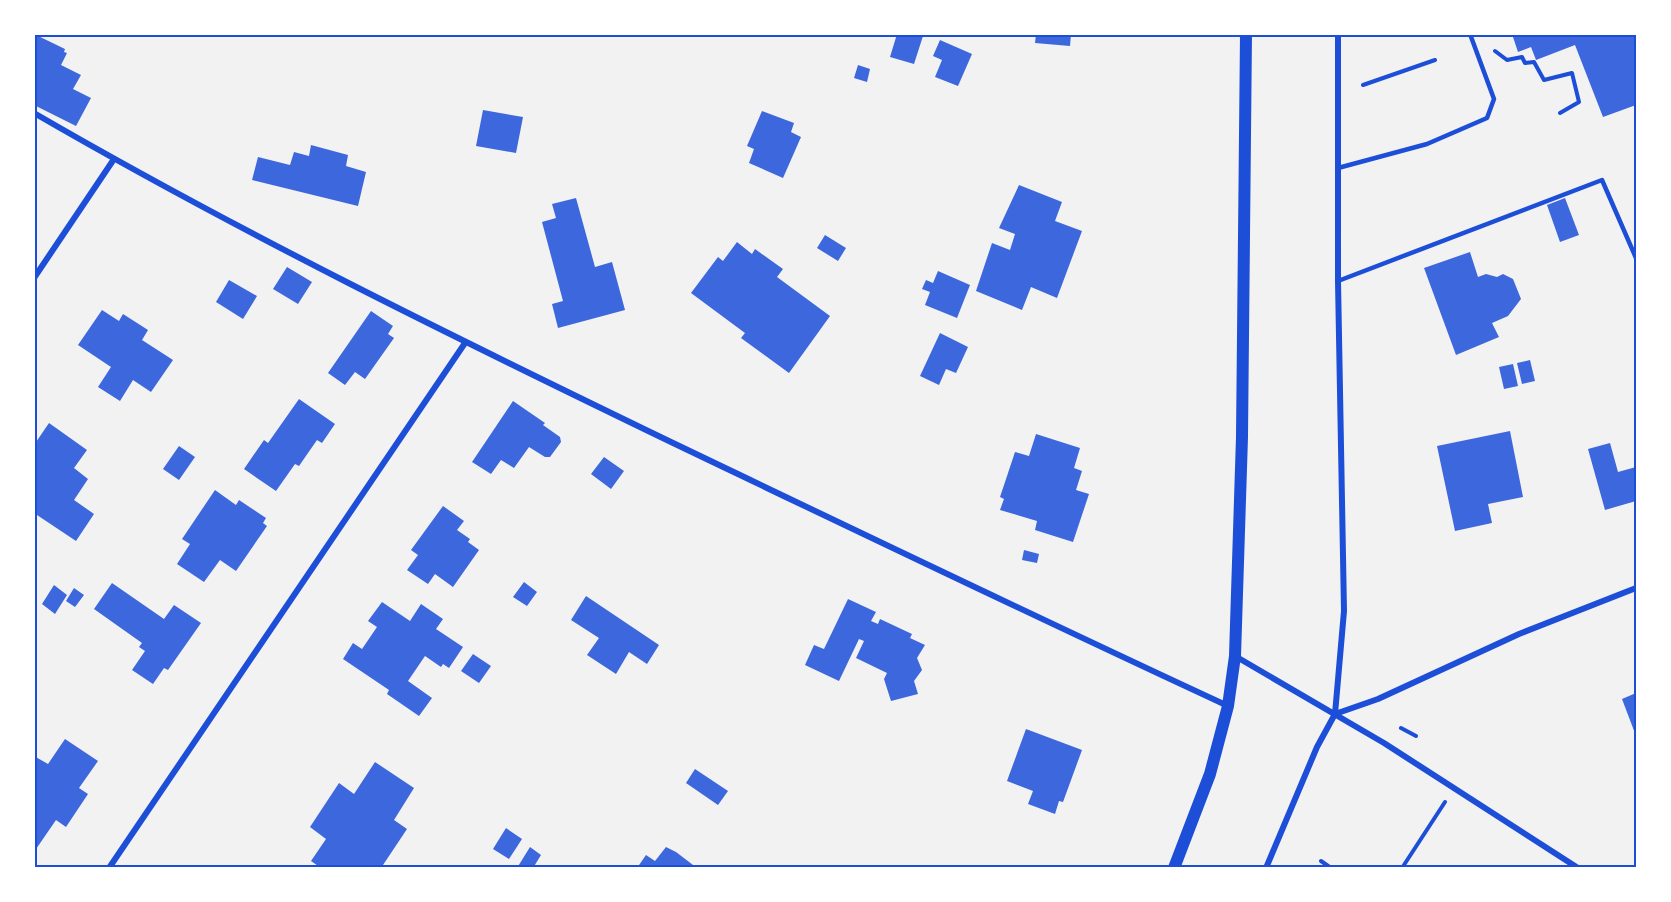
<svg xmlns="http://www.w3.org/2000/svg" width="1671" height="902" viewBox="0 0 1671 902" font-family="'IBM Plex Serif',serif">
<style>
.building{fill:#3d67dc}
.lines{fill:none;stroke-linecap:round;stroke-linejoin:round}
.path{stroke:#1d4ed8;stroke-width:4}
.service{stroke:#1d4ed8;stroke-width:4.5}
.minor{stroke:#1d4ed8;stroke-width:6}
.secondary{stroke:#1d4ed8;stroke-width:12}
.neatline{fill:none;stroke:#1d4ed8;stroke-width:2}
</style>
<rect width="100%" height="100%" fill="#f2f2f2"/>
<path class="building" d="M34 34 65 49 64 52 67 53 61 65 81 75 73 89 91 98 76 126 34 105Z
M897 34 923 36 914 64 890 57Z
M1036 34H1071L1070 46 1035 43Z
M1512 34H1636V105L1603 117 1575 45 1536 60 1531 47 1518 52Z
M940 40 972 54 958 86 935 77 942 60 933 56Z
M858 65 870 69 867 82 854 78Z
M483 110 523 117 516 153 476 146Z
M762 111 794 123 791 132 801 137 783 178 749 163 754 149 747 146Z
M311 145 348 155 346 166 366 172 358 206 252 180 258 157 290 165 294 152 309 156Z
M1019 185 1062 202 1055 221 1082 231 1057 298 1031 287 1022 310 976 291 992 243 1010 250 1015 234 999 228Z
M576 198 595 267 612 262 625 310 558 328 552 304 563 301 542 222 556 218 552 204Z
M1565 198 1579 235 1560 242 1547 205Z
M825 235 846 248 838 261 817 248Z
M737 242 752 254 755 249 783 269 777 277 830 316 789 373 741 338 745 333 691 293 718 257 723 261Z
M1470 252 1478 277 1486 274 1497 277 1503 274 1513 279 1521 299 1508 316 1492 323 1499 337 1456 355 1424 268Z
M287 267 312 282 298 304 273 289Z
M938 271 970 285 957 318 925 305 930 292 922 289 926 280 933 283Z
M229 280 257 296 243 319 216 302Z
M102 310 119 321 123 314 148 330 142 340 173 360 151 392 133 380 120 401 98 387 111 367 78 345Z
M371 311 393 326 388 334 394 338 365 379 355 372 345 385 328 373Z
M940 333 968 347 956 373 946 369 939 385 920 376Z
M1530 360 1535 381 1522 384 1517 363Z
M1513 364 1518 386 1504 389 1499 367Z
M299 399 335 424 322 443 317 440 299 466 295 464 276 491 244 469 264 440 268 443Z
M513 401 545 423 543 425 560 437 561 442 550 457H545L529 447 514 468 501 460 491 474 472 462Z
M49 423 87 450 74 468 88 479 74 500 94 514 76 541 34 513V445Z
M1510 431 1523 497 1488 504 1492 523 1455 531 1437 446Z
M1036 434 1080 448 1074 468 1082 471 1076 490 1089 494 1073 542 1035 530 1037 521 1000 510 1004 499 1000 497 1015 452 1029 456Z
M1610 443 1618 472 1636 467V501L1605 510 1588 449Z
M179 446 195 457 179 480 163 469Z
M604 457 624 471 611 489 591 474Z
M215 490 236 505 239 500 266 518 263 523 267 526 236 571 220 560 204 582 177 564 190 544 182 539Z
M443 506 464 521 457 530 470 539 468 542 479 550 453 587 435 574 428 584 407 570 418 555 411 550Z
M1024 550 1039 554 1037 563 1022 560Z
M524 582 537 592 527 606 513 597Z
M112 583 164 619 174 605 201 623 168 670 164 668 153 684 132 670 145 651 139 647 142 643 94 609Z
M54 585 67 595 55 614 42 604Z
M74 588 84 595 75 607 66 601Z
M586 596 659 645 647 664 629 652 616 674 587 655 599 638 571 620Z
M848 599 876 612 871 621 878 624 880 619 912 634 910 638 925 645 917 658 922 670 914 681 918 694 891 701 884 679 887 673 856 658 864 641 859 639 839 681 805 665 814 645 824 649Z
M382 602 410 621 421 604 443 619 436 629 463 647 449 668 443 664 441 667 425 656 408 681 432 698 419 716 387 694 389 690 343 659 353 643 362 649 377 627 368 621Z
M473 654 491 666 479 683 461 671Z
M1636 693V736L1622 699Z
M1026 729 1082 750 1063 802 1059 801 1055 814 1028 804 1033 791 1007 781Z
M65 739 98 761 79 788 88 794 66 827 56 820 34 852V756L48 764Z
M375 762 414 788 394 820 407 829 381 868H321L311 861 326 839 310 827 339 783 354 794Z
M695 769 728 791 718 805 686 783Z
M506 828 522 839 509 859 493 849Z
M530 847 541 855 533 868H517Z
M666 847 676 852 697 868H637L646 855 655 861Z"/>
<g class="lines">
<path class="path" d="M1495 51 1507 60 1522 57 1525 63 1534 62 1544 80 1572 73 1579 102 1560 113
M1363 85 1435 60
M1401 728 1416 736
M1321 861 1331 868
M1402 868 1445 802"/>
<path class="service" d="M1338 168 1427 144 1487 118 1494 99 1470 34
M1338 281 1602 180 1636 258"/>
<path class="minor" d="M34 113C241 233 456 338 671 442 857 531 1042 620 1228 706
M34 278 114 159
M1235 656 1384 743 1578 868
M1335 714 1378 699 1519 634 1636 588
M109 868 465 343
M1266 868 1317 747 1335 714 1344 611 1338 281V34"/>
<path class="secondary" d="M1174 868 1210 774 1228 706 1235 656 1242 437 1246 34"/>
</g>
<rect width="1671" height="902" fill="none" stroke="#ffffff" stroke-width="72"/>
<rect x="36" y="36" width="1599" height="830" class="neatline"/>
</svg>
